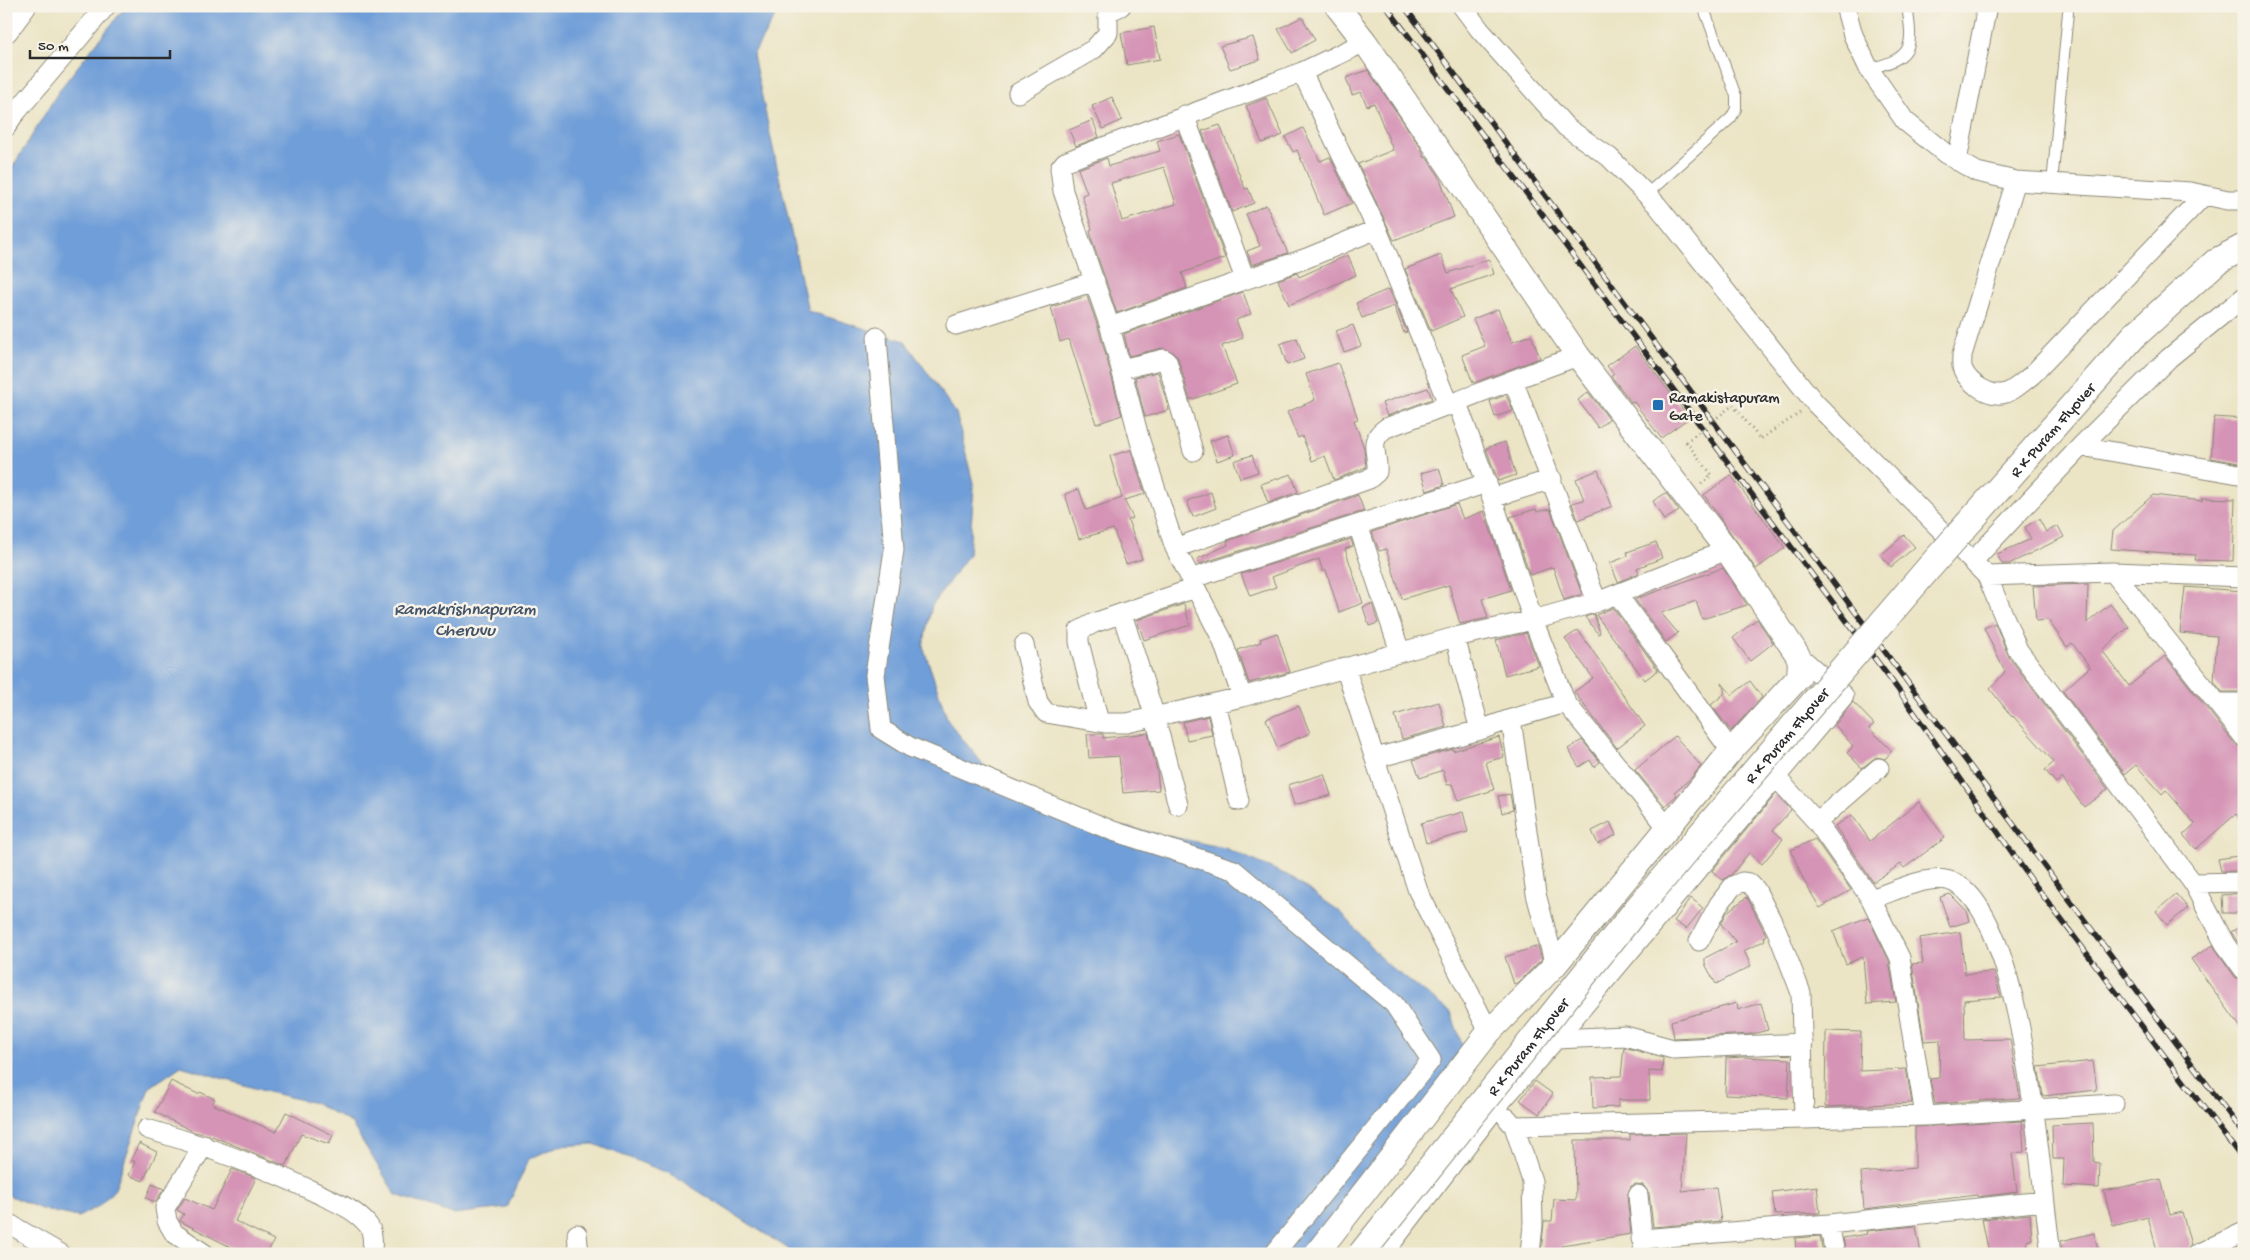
<svg xmlns="http://www.w3.org/2000/svg" width="2250" height="1260" viewBox="0 0 2250 1260" font-family="'Gochi Hand',sans-serif">
<style>
.water{fill:#6f9ed8;stroke:#4d6482}
.building{fill:#d594b6;fill-rule:evenodd}
.lines{fill:none;stroke-linecap:round;stroke-linejoin:round}
.service-casing{stroke:#8b8878;stroke-width:12}
.minor-casing{stroke:#8b8878;stroke-width:21}
.tertiary-casing{stroke:#8b8878;stroke-width:26}
.path{stroke:#8b8878;stroke-width:3;stroke-dasharray:1 4;stroke-linecap:butt}
.service{stroke:#fff;stroke-width:10}
.minor{stroke:#fff;stroke-width:19}
.tertiary{stroke:#fff;stroke-width:24}
.rail-casing{stroke:#2b2b2b;stroke-width:5.5}
.rail{stroke:#f7f3e8;stroke-width:4;stroke-dasharray:11;stroke-linecap:butt}
.secondary-bridge-casing{stroke:#8b8878;stroke-width:28;stroke-linecap:butt}
.path-bridge{stroke:#8b8878;stroke-width:3;stroke-dasharray:1 4;stroke-linecap:butt}
.secondary-bridge{stroke:#fff;stroke-width:26}
.poi-dot{fill:#1f6fb2;stroke:#f7f3e8;stroke-width:2}
.labels{text-anchor:middle;stroke-width:5;stroke-linejoin:round;paint-order:stroke}
.poi-label{font-size:16px;fill:#2b2b2b;stroke:#f7f3e8;text-anchor:start}
.street-label{font-size:16px;fill:#2b2b2b;stroke:#f7f3e8}
.water-label{font-size:18px;font-style:italic;fill:#435368;stroke:#f7f3e8}
</style>
<rect width="100%" height="100%" fill="#f7f3e8"/>
<filter id="ink" filterUnits="userSpaceOnUse"><feTurbulence type="fractalNoise" baseFrequency=".02" numOctaves="2"/><feDisplacementMap in="SourceGraphic" scale="10" xChannelSelector="R" yChannelSelector="G"/><feConvolveMatrix kernelMatrix="1 2 1 2 8 2 1 2 1" color-interpolation-filters="sRGB"/></filter>
<filter id="wash" filterUnits="userSpaceOnUse"><feTurbulence type="fractalNoise" baseFrequency=".0096" numOctaves="4" result="noise"/><feDisplacementMap in="SourceGraphic" scale="20" xChannelSelector="R" yChannelSelector="G"/><feGaussianBlur stdDeviation="1.12" result="paint"/><feColorMatrix in="noise" values="0 0 0 0 0 0 0 0 0 0 0 0 0 0 0 0 0 1.4 0 .05"/><feComposite in="paint" operator="in"/></filter>
<g filter="url(#wash)">
<rect width="100%" height="100%" fill="#ebe4c5"/>
<path class="water" d="M126 6H781L753 55 808 311 905 341 956 413 974 487 969 554 932 605 923 646 948 721 994 778 1026 809 1069 823 1129 828 1225 848 1287 875 1341 912 1385 963 1451 1012 1466 1057 1313 1254H793L787 1248 673 1175 594 1144 558 1146 529 1159 507 1208 453 1214 396 1195 351 1123 315 1103 264 1091 181 1066 149 1088 115 1189 99 1206 78 1217 41 1209 6 1194V178L60 89Z"/>
<g id="blocks">
<path class="building" d="M1302 17 1315 40 1292 53 1278 29Z
M1154 27 1160 59 1127 65 1121 33Z
M1253 37 1260 60 1230 69 1220 46Z
M1368 70 1421 148 1424 157H1426L1439 176 1454 217 1394 240 1358 164 1393 150 1374 103 1367 106 1361 92 1352 95 1346 78Z
M1112 97 1122 120 1103 129 1092 106Z
M1266 98 1283 135 1262 143 1246 106Z
M1093 120 1099 137 1076 146 1069 130Z
M1220 125 1245 189 1248 188 1254 203 1232 212 1202 131Z
M1303 128 1320 161 1330 157 1352 203 1324 215 1297 150 1293 152 1285 137Z
M1179 134 1225 258 1182 273 1187 288 1117 313 1092 240 1090 230 1092 229 1082 195 1087 193 1078 169 1107 158 1109 166 1160 151 1157 141ZM1164 167 1176 204 1122 221 1111 183Z
M1266 205 1288 253 1252 265 1247 251 1260 246 1246 214Z
M1348 255 1356 275 1289 305 1278 280 1297 273 1299 277Z
M1441 255 1448 273 1489 259 1494 274 1451 289 1463 317 1431 331 1405 269Z
M1389 289 1407 332 1404 333 1394 306 1362 318 1356 303Z
M1243 292 1251 314 1236 320 1243 338 1222 346 1237 384 1190 400 1178 358 1173 352 1162 348 1129 356 1124 334Z
M1087 296 1099 330 1122 415 1096 424 1069 339 1060 342 1051 307Z
M1498 309 1512 342 1531 335 1540 358 1473 383 1462 355 1485 346 1473 319Z
M1353 325 1361 346 1344 352 1336 331Z
M1297 338 1304 359 1287 365 1280 344Z
M1635 346 1689 418 1661 438 1634 402 1632 403 1611 376 1614 374 1607 366Z
M1338 363 1358 419 1354 420 1364 448 1366 467 1334 480 1325 456 1312 461 1302 436 1298 438 1287 412 1315 400 1306 374Z
M1158 372 1169 410 1145 417 1135 377Z
M1428 388 1432 399 1387 416 1382 403Z
M1588 392 1609 419 1598 428 1578 400Z
M1506 395 1513 411 1495 417 1490 401Z
M2214 417 2244 419V464L2211 458Z
M1228 435 1235 455 1217 461 1210 441Z
M1505 442 1516 475 1498 481 1486 448Z
M1131 450 1145 494 1124 500 1133 518 1128 520 1142 559 1126 564 1113 529 1079 539 1065 494 1079 489 1086 510 1122 498 1110 456Z
M1252 455 1258 472 1240 478 1234 461Z
M1439 468 1444 485 1427 491 1421 473Z
M1598 470 1612 506 1578 520 1572 503 1584 500 1576 479Z
M1291 474 1298 492 1268 503 1261 484Z
M1731 475 1785 548 1756 569 1704 495Z
M1211 492 1216 508 1193 517 1187 501Z
M1666 493 1679 511 1664 520 1653 501Z
M1358 495 1364 511 1199 564 1197 559 1228 545 1227 541Z
M2153 495 2202 501V498L2235 499 2233 561 2195 560 2196 555 2111 549 2113 531Z
M1457 504 1463 519 1484 511 1511 590 1482 599 1488 618 1460 624 1449 585 1402 599 1386 549 1379 551 1372 532Z
M1536 509 1537 512 1550 509 1582 594 1564 600 1553 567 1530 575 1510 517Z
M2039 519 2046 532 2058 526 2064 537 2009 564H2002L1997 554 2031 539 2025 527Z
M1904 535 1915 547 1891 567 1881 555Z
M1351 539 1353 546 1345 549 1363 603 1339 612 1326 570 1323 572 1319 559 1272 577 1276 587 1250 596 1241 574Z
M1656 542 1662 558 1637 568 1639 573 1618 582 1610 563 1628 556 1627 552Z
M1723 568 1747 605 1702 619 1696 601 1661 613 1678 633 1666 642 1635 599Z
M2088 584 2087 623 2110 604 2129 627 2102 650 2129 686 2165 656 2235 744 2244 749V824L2236 814 2196 849 2183 835 2195 824 2166 790 2162 794 2136 765 2125 774 2063 691 2090 667 2072 643 2067 647 2048 620 2036 621 2033 586Z
M2185 587 2244 591V692H2222L2214 681 2217 636 2180 633Z
M1184 604 1190 625 1144 640 1137 620Z
M1372 604 1378 623 1369 626 1363 607Z
M1613 608 1658 670 1645 680 1596 615Z
M1594 614 1600 633 1598 634 1585 617Z
M1757 619 1773 643 1750 661 1733 638Z
M1995 623 2009 657 2108 789 2084 807 2062 778 2056 783 2045 770 2054 762 2013 716 2012 717 1990 689 2005 672 1984 628Z
M1578 630 1645 726 1617 748 1574 692 1593 678 1565 639Z
M1277 633 1290 672 1249 683 1238 650 1261 642 1260 639Z
M1526 633 1539 666 1505 675 1496 640Z
M1750 681 1762 697 1731 731 1711 705 1725 693 1722 683 1732 695Z
M1439 702 1446 727 1402 739 1395 715Z
M1853 702 1874 724 1869 728 1892 751 1885 759 1876 757 1862 768 1847 753 1853 746 1835 725Z
M1299 706 1310 733 1277 747 1266 719Z
M1208 716 1212 735 1187 740 1183 722Z
M1148 733 1157 771 1159 790 1123 793 1119 756 1089 758 1087 734H1103V738Z
M1675 736 1701 766 1689 780 1674 792 1677 795 1665 806 1635 770Z
M1499 737 1504 757 1486 762 1494 790 1458 801 1452 784 1447 785 1443 770 1420 778 1413 760 1453 749V751Z
M1582 740 1600 762 1594 767 1590 760 1579 767 1568 749Z
M1324 774 1331 795 1294 805 1288 785Z
M1510 794 1513 810 1502 813 1498 796Z
M1776 794 1791 810 1773 830 1783 839 1762 864 1749 853 1732 874 1723 880 1712 871Z
M1919 802 1945 838 1904 868 1901 864 1873 882 1835 826 1852 815 1870 841Z
M1463 812 1468 832 1426 843 1421 823Z
M1610 822 1616 835 1598 844 1592 831Z
M1815 839 1851 890 1820 908 1804 881 1791 850Z
M2244 855V871H2221L2218 859Z
M2244 893V913H2223L2222 895Z
M1950 894 1967 911 1970 921 1950 927 1940 897Z
M2176 894 2188 908 2167 925 2156 911Z
M1747 897 1766 935 1764 937 1765 940 1744 951 1751 966 1716 984 1705 964V958L1736 942 1721 924 1727 912Z
M1691 898 1703 908 1686 929 1674 921Z
M1868 917 1889 961 1896 1002 1867 1004 1863 957 1846 964 1833 931Z
M2244 924V951L2231 932Z
M1960 932 1965 974 1994 972 2001 997 1964 1000 1965 1040 2010 1039 2020 1098 1935 1104 1930 1079 1939 1078 1940 1040 1924 1041 1912 964 1923 963 1919 938Z
M2213 945 2235 977 2244 981V1032L2191 959Z
M1538 946 1542 959 1518 983 1514 984 1505 957Z
M1737 1003 1738 1010 1761 1003 1768 1030 1752 1034 1674 1038 1671 1021Z
M1826 1031 1861 1032 1860 1071 1906 1069 1912 1103 1825 1107Z
M1624 1047 1663 1058 1662 1072 1649 1071 1650 1100H1618V1107L1593 1108 1592 1077 1621 1076Z
M1743 1057 1790 1059 1788 1098 1725 1095 1726 1058Z
M2093 1061 2097 1090 2043 1096 2038 1067Z
M171 1081 198 1094 200 1092 215 1099 212 1104 276 1132 286 1112 333 1135 329 1144 301 1134 286 1166 209 1135 194 1132 155 1112Z
M1535 1081 1553 1094 1539 1114 1520 1100Z
M2022 1121 2024 1152 2012 1153 2017 1192 1978 1197 1977 1195 1864 1209 1861 1173 1915 1168V1127Z
M2093 1123 2094 1162 2100 1163 2099 1188 2063 1186 2064 1159H2053L2052 1125Z
M1686 1133 1682 1191 1716 1187 1721 1221 1653 1227 1649 1193 1643 1185 1636 1184 1631 1186 1627 1196 1631 1234 1562 1245 1563 1254H1541L1544 1221H1552L1554 1199 1576 1200 1575 1140H1630V1134Z
M139 1143 157 1152 143 1181 129 1175 135 1162 131 1160Z
M232 1169 256 1178 235 1221 274 1240 267 1254H244L180 1221 184 1214 177 1210 185 1198 212 1210Z
M2161 1179 2170 1215 2182 1212 2191 1245 2186 1253 2158 1254 2148 1217 2113 1226 2104 1191Z
M152 1184 164 1189 155 1202 146 1198Z
M1817 1186 1820 1213 1775 1215 1772 1192Z
M2030 1214 2032 1239 2027 1241 2029 1254H1989L1982 1219Z
M1916 1226 1921 1254H1846L1843 1238 1867 1234 1866 1231Z
M2094 1233 2099 1254H2063L2061 1241Z
M1820 1236 1823 1254H1796L1795 1238Z"/>
</g>
</g>
<g filter="url(#ink)">
<use href="#blocks" fill-opacity="0" stroke="#8b8878" stroke-width="1"/>
<g class="lines">
<defs>
<path id="service" d="M1869 69C1912 57 1914 50 1907 6
M2052 184 2068 12
M1646 195 1731 118 1736 109V96L1703 6"/>
<path id="minor" d="M1462 6 1480 30 1566 127 1609 157 1657 205 1815 403 1987 576 2018 650 2193 883 2225 944 2244 970
M1845 6 1853 35 1869 69 1905 121 1946 154 1977 172 2016 181 2190 192 2228 200H2244
M1302 72 1377 229 1449 406
M1018 93 1094 49 1108 33V12L1121 6
M1184 115 1245 279
M6 127 13 116 106 6
M1957 161 1987 6
M2016 181 1962 355C1962 360 1961 366 1963 370 1969 384 1991 398 2006 393 2015 390 2024 381 2032 375L2204 195
M956 325 1095 281
M1110 327 1307 258 1377 229
M877 337 894 550 875 675 881 729 910 747 1113 831 1234 870 1394 1004 1431 1060 1274 1254
M1121 369 1164 359 1167 361 1193 451
M1513 380 1597 602
M1457 403 1492 498 1533 620 1566 703 1668 828
M2081 446 2244 475
M1492 498 1552 479
M1358 525 1400 652
M1175 548 1369 479 1377 472C1379 453 1366 442 1386 428 1450 405 1513 379 1578 356
M1973 561 2081 446 2169 358 2244 297
M2113 572 2244 737
M1987 576 2113 572 2244 577
M1190 579 1487 483
M1617 594 1731 751
M1122 614 1155 717 1178 805
M1455 637 1480 730
M1024 645 1038 702 1046 713 1105 723H1127L1242 697 1455 637 1533 620 1597 602 1727 550
M1345 667 1418 891 1489 1032
M1242 697 1222 639 1175 548 1140 441 1110 327 1063 191 1060 168 1065 162 1080 156 1302 72 1365 42
M1216 703 1239 801
M2217 703H2244
M1511 719 1536 894 1555 965
M1099 722 1079 642V631L1094 623 1195 588
M1376 758 1480 730 1511 719 1566 703
M1775 776 1817 822 1871 899 1900 958 1925 1116
M1817 822 1879 768
M2193 883 2244 882
M1871 899C1893 892 1933 871 1955 883 2024 919 2040 1177 2051 1254
M1699 941 1719 904 1733 886 1742 882 1749 883 1756 890 1777 931 1801 993 1804 1119
M1556 1039 1625 1036 1673 1049 1803 1043
M1507 1118 1514 1126 1532 1181 1533 1225 1530 1254
M1514 1126 1925 1116 2114 1104
M147 1129C206 1146 264 1167 319 1194 336 1202 356 1210 368 1225 373 1231 374 1247 370 1254
M204 1145 165 1208 167 1221 174 1233 205 1254
M1638 1195 1644 1254
M6 1222 61 1254
M1829 1224 1835 1254
M577 1234 579 1254
M1641 1239 1829 1224 2043 1201
M1383 1254 1497 1106 1556 1039 1844 696 1797 654
M2197 1254 2244 1232"/>
<path id="tertiary" d="M6 30 24 6
M1316 1254 1489 1032 1555 965 1731 751 1799 677 1800 661 1797 654 1727 550 1578 356 1365 42 1337 6"/>
</defs>
<use href="#service" class="service-casing"/>
<use href="#minor" class="minor-casing"/>
<use href="#tertiary" class="tertiary-casing"/>
<path class="path" d="M1733 405 1760 439 1800 413
M1686 442 1712 475 1701 484"/>
<use href="#service" class="service"/>
<use href="#minor" class="minor"/>
<use href="#tertiary" class="tertiary"/>
<defs>
<path id="rail" d="M1386 6 1897 688 2032 881 2244 1161
M1404 6 2244 1134"/>
</defs>
<use href="#rail" class="rail-casing"/>
<use href="#rail" class="rail"/>
<defs>
<g id="secondary-bridge">
<path id="s1" d="M1361 1254 1636 910 1927 570 2134 336 2217 261 2244 247"/>
</g>
</defs>
<use href="#secondary-bridge" class="secondary-bridge-casing"/>
<path class="path-bridge" d="M1686 442 1733 405"/>
<use href="#secondary-bridge" class="secondary-bridge"/>
</g>
</g>
<rect class="poi-dot" x="1652" y="399" width="12" height="12" rx="2.5"/>
<g class="labels">
<g class="poi-label">
<text x="1669" y="402">Ramakistapuram<tspan x="1669" dy="18">Gate</tspan></text>
</g>
<g class="street-label">
<text dy="6" stroke="none"><textPath href="#s1" startOffset="1076">R K Puram Flyover</textPath></text>
<text dy="6" stroke="none"><textPath href="#s1" startOffset="671">R K Puram Flyover</textPath></text>
<text dy="6" stroke="none"><textPath href="#s1" startOffset="266">R K Puram Flyover</textPath></text>
</g>
<g class="water-label">
<text x="465" y="614">Ramakrishnapuram<tspan x="465" dy="21">Cheruvu</tspan></text>
</g>
</g>
<rect width="2250" height="1260" fill="none" stroke="#f7f3e8" stroke-width="25"/>
<path d="M30 50v8h140v-8" fill="none" stroke="#2b2b2b" stroke-width="2.5"/>
<text x="38" y="50" font-size="15" fill="#2b2b2b" stroke="#f7f3e8" stroke-width="4" paint-order="stroke">50 m</text>
</svg>
